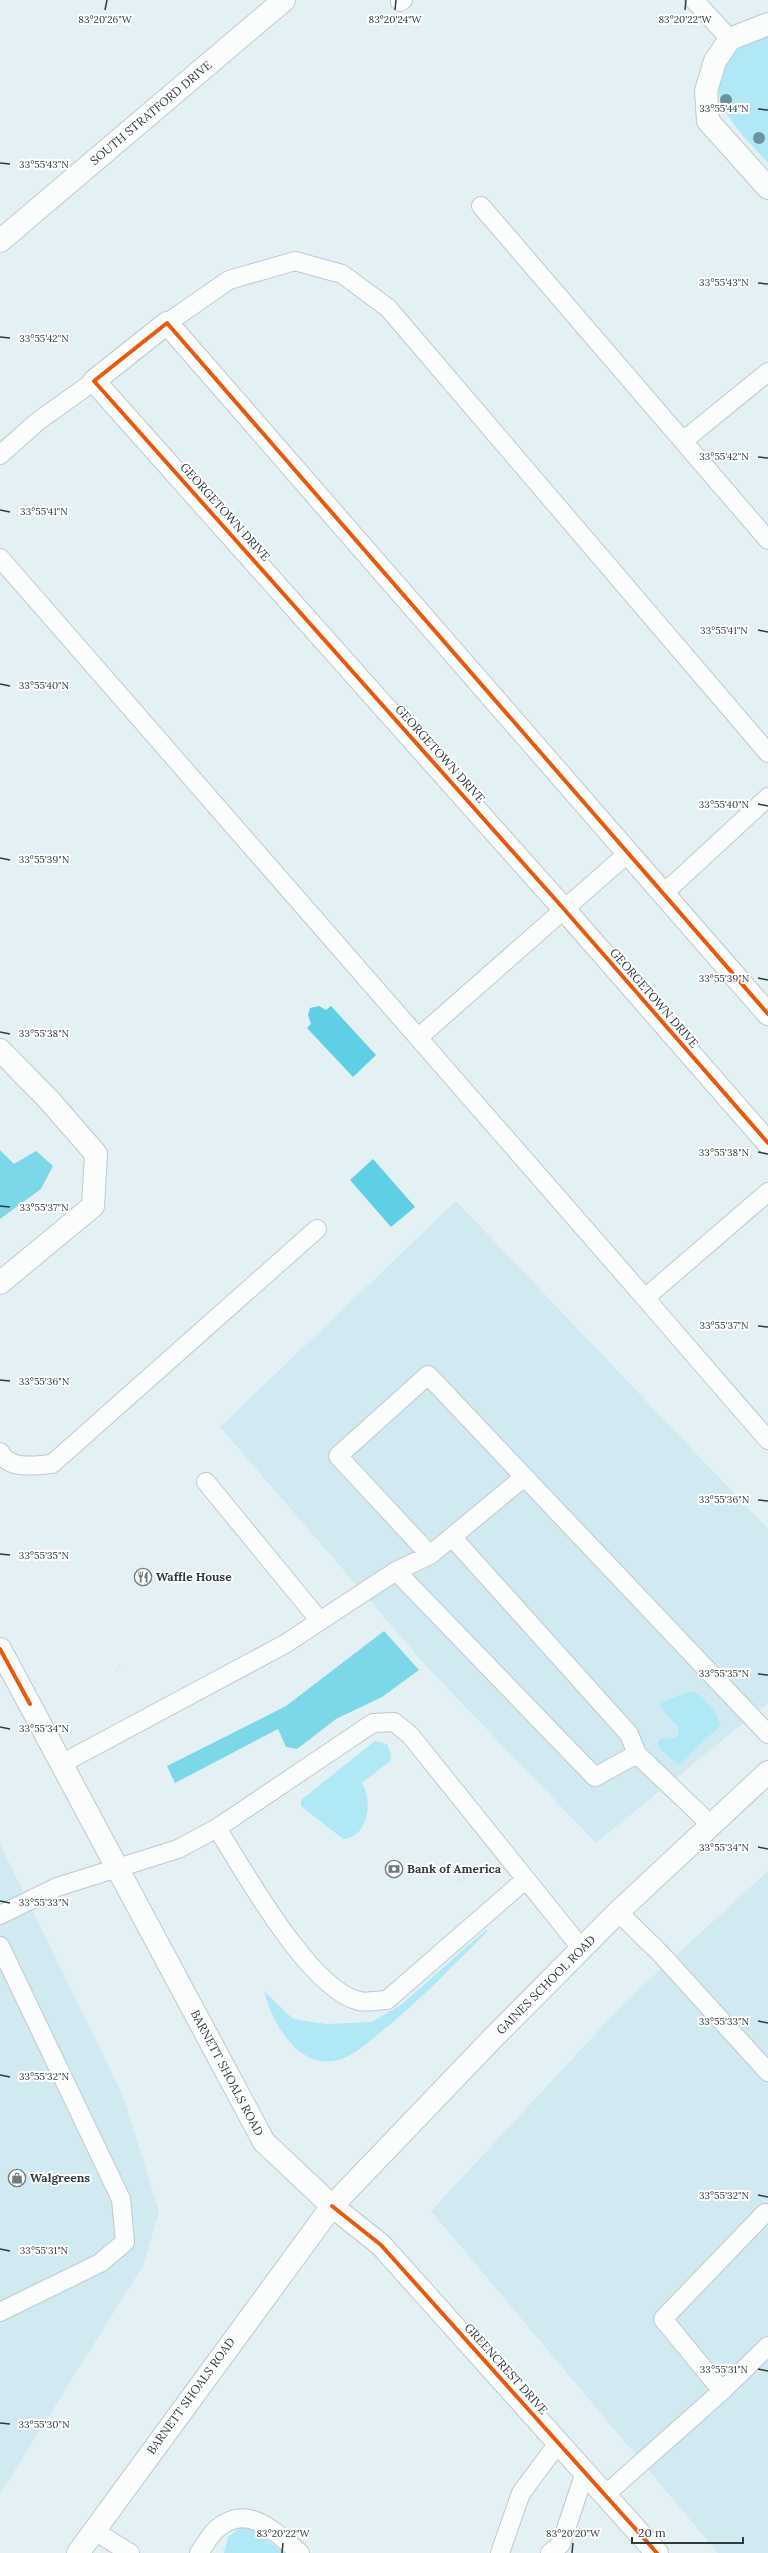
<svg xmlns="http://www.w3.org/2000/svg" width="768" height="2553" viewBox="0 0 768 2553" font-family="Lora,serif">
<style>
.built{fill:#d1eaf1}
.green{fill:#b0e8f6}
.forest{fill:#7cd7e9}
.water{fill:#5fcfe5}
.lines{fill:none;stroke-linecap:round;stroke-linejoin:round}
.service-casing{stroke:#bfc9cc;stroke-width:20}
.minor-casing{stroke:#bfc9cc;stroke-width:24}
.tertiary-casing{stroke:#bfc9cc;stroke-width:24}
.secondary-casing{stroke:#bfc9cc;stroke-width:24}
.path{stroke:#d5d9da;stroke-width:2.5;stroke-dasharray:1 3;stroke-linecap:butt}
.service{stroke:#fbfdfd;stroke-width:18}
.minor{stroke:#fbfdfd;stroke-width:22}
.tertiary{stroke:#fbfdfd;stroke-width:22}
.secondary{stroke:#fbfdfd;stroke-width:22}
.cycleway-casing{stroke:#fff;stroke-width:6}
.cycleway{stroke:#e8590c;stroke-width:4}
.tree{fill:#6a949c}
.ticks{fill:none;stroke:#303b3d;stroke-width:1.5}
.labels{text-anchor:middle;stroke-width:4;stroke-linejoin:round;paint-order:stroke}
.street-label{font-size:12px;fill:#303b3d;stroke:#fff}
.poi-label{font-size:12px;font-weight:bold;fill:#303b3d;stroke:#fff;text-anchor:start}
.ticks-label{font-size:10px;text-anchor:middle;fill:#303b3d;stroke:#fff;stroke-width:4;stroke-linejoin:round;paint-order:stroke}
</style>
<rect width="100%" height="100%" fill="#e3f1f4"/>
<path class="built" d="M456 1201 768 1529V1703L596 1843 428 1668 220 1427Z
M0 1844 123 2096 159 2211 144 2264 0 2494Z
M768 1871V2553H718L431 2211 625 2002Z"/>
<path class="green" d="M768 37V163C743 134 697 97 729 57 739 45 752 37 768 37Z
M691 1691C706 1696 715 1711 721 1725L678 1765 660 1749 658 1742 660 1739 677 1738 679 1728 659 1706 664 1701Z
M375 1741 387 1744 391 1754 390 1761 362 1783C373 1801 369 1837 343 1839L301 1806V1800Z
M487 1929V1932C452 1967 419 2001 381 2032 368 2042 354 2056 338 2060 298 2070 273 2024 264 1991L293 2019 326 2024 372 2022 402 2004Z
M240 2528 253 2529 284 2553H224L228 2537Z"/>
<path class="forest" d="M0 1150 14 1164 36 1151 53 1166 41 1189 0 1219Z
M384 1631 419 1670 382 1697 336 1719 297 1749 286 1747 278 1729 175 1783 167 1766 286 1706Z"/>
<path class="water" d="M319 1006 326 1010 331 1006 376 1055 353 1077 307 1028 311 1024 308 1015 310 1008Z
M373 1159 415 1207 391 1227 350 1180Z"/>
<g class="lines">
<defs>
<path id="service" d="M694 0 730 39
M400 2 403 0
M481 206 768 540
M167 323 229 280 295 261 342 274 388 308 768 753
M683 441 768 372
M0 455 37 422 94 381
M0 558 645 1298
M663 894 768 797
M419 1037 627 854
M768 1192 645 1298 768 1440
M0 1452C10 1471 35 1465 52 1464L317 1229
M206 1482 320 1621
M452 1537 629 1734 637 1754 710 1824
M430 1555 338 1456 428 1375 768 1734
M396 1571 595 1777 637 1754
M63 1763 285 1644 396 1571 430 1555 523 1478
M217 1828C244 1871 310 1990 359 2001 367 2003 379 2000 387 2000L525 1880
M618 1912 660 1953 768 2072
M0 1915 57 1887 178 1849 217 1828 373 1723 394 1722 410 1735 582 1949
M0 1946 121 2199 125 2242 100 2263 0 2312
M722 2391 663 2319 765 2213
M606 2494 722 2391 768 2346
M93 2530 130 2553
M199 2553C205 2545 210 2534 218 2528 249 2502 277 2534 300 2553
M500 2553 521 2493 559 2442
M550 2553 561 2544 585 2472"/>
<path id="minor" d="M768 24 730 39 715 61 706 91 708 121 768 188
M0 241 284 0
M768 1014 167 323 94 381 563 908 768 1143
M0 1050 49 1100 96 1154 93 1206 0 1283"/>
<path id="tertiary" d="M332 2206 381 2245 657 2553"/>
<path id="secondary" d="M0 1649 264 2142 332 2206
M78 2553 332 2206 492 2039 618 1912 768 1772"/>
</defs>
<use href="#service" class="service-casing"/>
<use href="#minor" class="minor-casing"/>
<use href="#tertiary" class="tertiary-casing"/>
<use href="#secondary" class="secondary-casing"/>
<path class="path" d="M116 1670 123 1666
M461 1881 478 1865"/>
<use href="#service" class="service"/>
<use href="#minor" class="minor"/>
<use href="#tertiary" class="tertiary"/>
<use href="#secondary" class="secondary"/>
<defs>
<path id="cycleway" d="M768 1014 167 323 94 381 563 908 768 1143
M0 1649 30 1704
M332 2206 381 2245 657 2553"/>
</defs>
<use href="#cycleway" class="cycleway-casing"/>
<use href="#cycleway" class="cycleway"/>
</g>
<g class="tree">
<circle cx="726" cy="100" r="6"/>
<circle cx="759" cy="138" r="6"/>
</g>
<path class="ticks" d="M105 10 107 0M395 10 396 0M685 10 686 0M758 109 768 110M0 163 10 164M758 283 768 284M0 337 10 338M758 457 768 458M0 510 10 512M758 630 768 632M0 684 10 686M758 804 768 806M0 858 10 860M758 978 768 980M0 1032 10 1034M758 1152 768 1154M0 1206 10 1207M758 1326 768 1327M0 1380 10 1381M758 1500 768 1501M0 1554 10 1555M758 1674 768 1675M0 1727 10 1729M758 1847 768 1849M0 1901 10 1903M758 2021 768 2023M0 2075 10 2077M758 2195 768 2197M0 2249 10 2251M758 2369 768 2371M0 2423 10 2424M282 2553 283 2543M572 2553 573 2543"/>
<defs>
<symbol id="restaurant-ring" viewBox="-11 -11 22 22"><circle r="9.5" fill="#fff" stroke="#6f7b7d" stroke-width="1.5"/><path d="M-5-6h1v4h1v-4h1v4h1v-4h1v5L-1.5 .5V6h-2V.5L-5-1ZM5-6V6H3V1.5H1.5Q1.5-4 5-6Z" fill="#6f7b7d"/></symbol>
<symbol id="bank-ring" viewBox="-11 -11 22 22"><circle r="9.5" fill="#fff" stroke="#6f7b7d" stroke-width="1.5"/><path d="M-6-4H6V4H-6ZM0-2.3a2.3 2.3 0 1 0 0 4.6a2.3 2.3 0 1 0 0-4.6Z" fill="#6f7b7d"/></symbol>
<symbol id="shop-ring" viewBox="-11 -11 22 22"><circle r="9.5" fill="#fff" stroke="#6f7b7d" stroke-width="1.5"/><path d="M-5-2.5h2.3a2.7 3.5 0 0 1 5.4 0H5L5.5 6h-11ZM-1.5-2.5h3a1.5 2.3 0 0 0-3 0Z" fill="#6f7b7d"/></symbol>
</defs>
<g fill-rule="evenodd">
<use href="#restaurant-ring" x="133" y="1567" width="20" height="20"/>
<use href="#bank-ring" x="384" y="1859" width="20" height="20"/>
<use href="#shop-ring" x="7" y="2168" width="20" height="20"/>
</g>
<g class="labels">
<g class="street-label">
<text transform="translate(151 113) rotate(-40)" y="4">SOUTH STRATFORD DRIVE</text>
<text transform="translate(225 512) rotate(48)" y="4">GEORGETOWN DRIVE</text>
<text transform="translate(440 754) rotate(48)" y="4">GEORGETOWN DRIVE</text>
<text transform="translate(654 998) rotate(49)" y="4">GEORGETOWN DRIVE</text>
<text transform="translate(546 1985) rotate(-45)" y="4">GAINES SCHOOL ROAD</text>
<text transform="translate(227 2073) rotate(62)" y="4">BARNETT SHOALS ROAD</text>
<text transform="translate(506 2369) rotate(48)" y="4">GREENCREST DRIVE</text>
<text transform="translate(191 2396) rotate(-54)" y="4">BARNETT SHOALS ROAD</text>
</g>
<g class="poi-label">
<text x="156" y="1581">Waffle House</text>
<text x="407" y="1873">Bank of America</text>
<text x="30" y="2182">Walgreens</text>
</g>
</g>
<g class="ticks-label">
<text x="105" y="23">83°20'26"W</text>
<text x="395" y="23">83°20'24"W</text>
<text x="685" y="23">83°20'22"W</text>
<text x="724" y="112">33°55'44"N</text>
<text x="44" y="168">33°55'43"N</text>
<text x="724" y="286">33°55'43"N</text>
<text x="44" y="342">33°55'42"N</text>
<text x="724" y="460">33°55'42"N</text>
<text x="44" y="515">33°55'41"N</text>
<text x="724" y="634">33°55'41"N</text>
<text x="44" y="689">33°55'40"N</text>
<text x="724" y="808">33°55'40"N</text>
<text x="44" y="863">33°55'39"N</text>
<text x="724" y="982">33°55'39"N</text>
<text x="44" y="1037">33°55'38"N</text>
<text x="724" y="1156">33°55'38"N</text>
<text x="44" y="1211">33°55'37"N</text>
<text x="724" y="1329">33°55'37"N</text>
<text x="44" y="1385">33°55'36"N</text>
<text x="724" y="1503">33°55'36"N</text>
<text x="44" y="1559">33°55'35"N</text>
<text x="724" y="1677">33°55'35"N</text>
<text x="44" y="1732">33°55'34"N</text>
<text x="724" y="1851">33°55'34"N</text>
<text x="44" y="1906">33°55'33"N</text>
<text x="724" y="2025">33°55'33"N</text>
<text x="44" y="2080">33°55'32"N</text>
<text x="724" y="2199">33°55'32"N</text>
<text x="44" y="2254">33°55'31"N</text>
<text x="724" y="2373">33°55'31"N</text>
<text x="44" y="2428">33°55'30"N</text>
<text x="283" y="2537">83°20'22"W</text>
<text x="573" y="2537">83°20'20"W</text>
</g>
<path d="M632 2537v6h111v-6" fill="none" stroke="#303b3d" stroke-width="2"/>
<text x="638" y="2537" font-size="12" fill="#303b3d" stroke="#ffffff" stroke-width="3" paint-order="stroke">20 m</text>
</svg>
